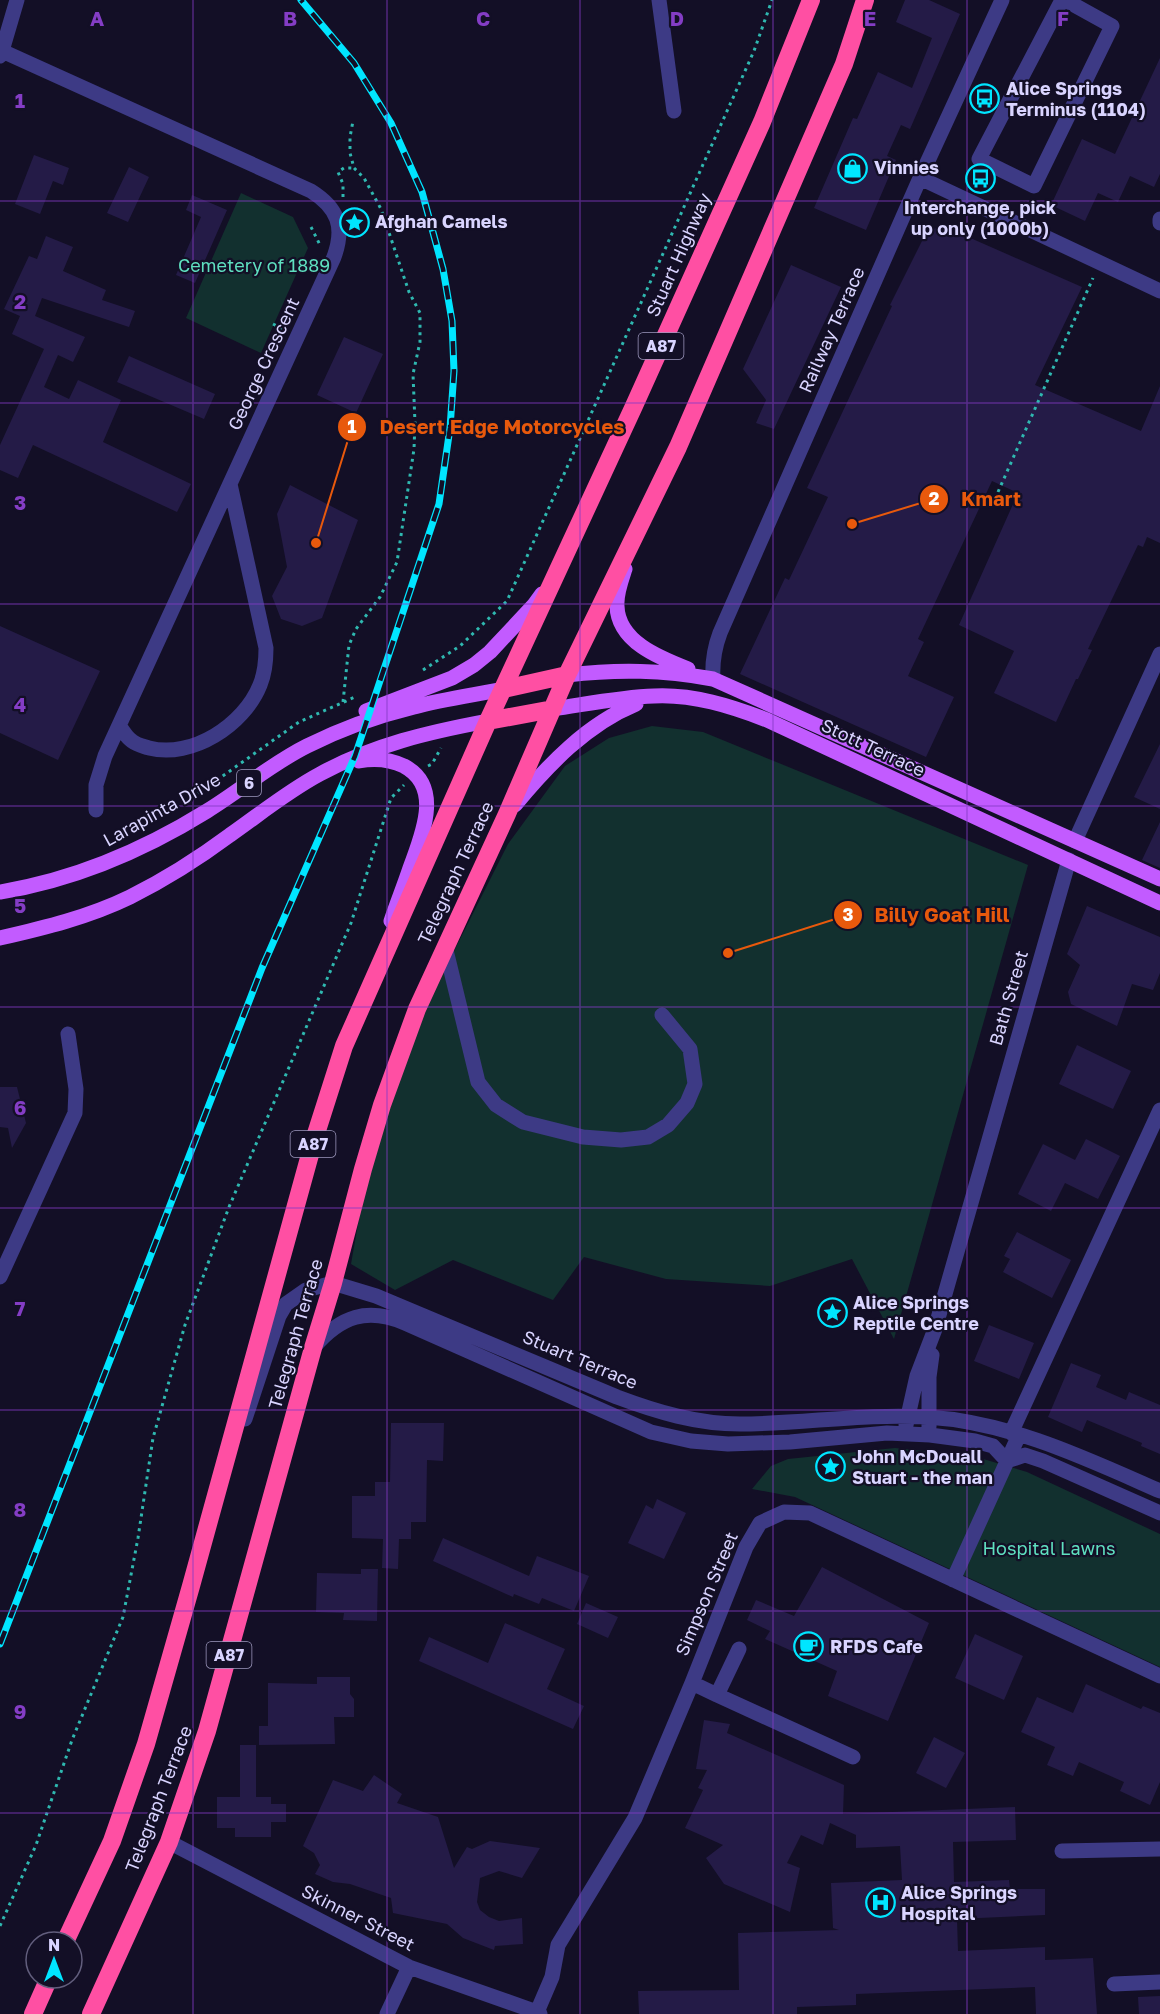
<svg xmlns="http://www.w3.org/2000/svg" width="1160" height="2014" viewBox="0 0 1160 2014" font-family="'Golos Text',sans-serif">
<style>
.green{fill:#12302f}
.building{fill:#241b47}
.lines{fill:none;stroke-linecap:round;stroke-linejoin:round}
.path{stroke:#2fb8b0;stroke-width:3;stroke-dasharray:3 4.5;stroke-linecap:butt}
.minor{stroke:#3d3a85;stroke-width:15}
.major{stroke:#c25bff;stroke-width:15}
.highway{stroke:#ff4fa3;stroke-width:18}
.rail-casing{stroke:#00e5ff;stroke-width:7}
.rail{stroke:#130f26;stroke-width:4.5;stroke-dasharray:14;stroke-linecap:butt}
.grid{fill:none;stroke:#843dc5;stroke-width:1.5;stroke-opacity:0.55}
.labels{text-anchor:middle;stroke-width:4.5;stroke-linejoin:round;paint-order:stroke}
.shield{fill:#130f26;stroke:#9e99be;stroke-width:1.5}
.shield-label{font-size:16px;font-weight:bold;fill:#d9d4ff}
.poi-label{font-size:18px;font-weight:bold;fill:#d9d4ff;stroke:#130f26;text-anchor:start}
.street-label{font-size:18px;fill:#d9d4ff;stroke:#130f26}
.park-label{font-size:18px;fill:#5fe0c0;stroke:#130f26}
.grid-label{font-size:20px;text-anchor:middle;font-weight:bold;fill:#843dc5;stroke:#130f26;stroke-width:4.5;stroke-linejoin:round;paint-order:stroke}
.leader{fill:none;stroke:#e8590c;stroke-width:2}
.callout-dot{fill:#e8590c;stroke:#130f26;stroke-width:2}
.mark-label{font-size:18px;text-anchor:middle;font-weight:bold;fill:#fff}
.callout-label{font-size:20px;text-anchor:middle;font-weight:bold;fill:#e8590c;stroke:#130f26;stroke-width:4.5;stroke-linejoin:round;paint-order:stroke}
</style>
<rect width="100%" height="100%" fill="#130f26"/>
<path class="green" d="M241 193 293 217 308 248 261 353 186 318Z
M652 726 703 732 1028 865 894 1339 852 1259 770 1286 666 1279 584 1257 553 1300 453 1260 395 1290 351 1264 372 1145 409 1040 508 844 565 766 609 738Z
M895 1448 973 1456 1027 1472 1160 1534V1667L795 1497 752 1489 771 1466 788 1459Z"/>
<path class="building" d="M905 0H929L960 14 910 129 901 125 887 156 896 160 866 230 814 208 853 118 857 119 878 72 912 88 932 38 896 22Z
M1160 58V174L1154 187 1130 176 1118 202 1098 193 1085 221 1051 205 1082 139 1115 154Z
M34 155 69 168 63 185 53 181 40 214 15 204Z
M129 167 149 177 128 222 107 213Z
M192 195 227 210 195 283 176 275 201 217 186 210Z
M943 226 1082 287 1035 385 1141 431 1160 386V543L1147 537 1143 547 1138 545 1088 649 1092 650 1078 679H1076L1056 722 994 693 1014 651 959 625 1018 493 992 481 918 639 924 642 908 676 954 697 926 757 740 674 785 578 789 580 828 497 807 488 892 306 890 305 927 231Z
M46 236 73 247 63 271 106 290 102 300 135 311 129 327 42 298 35 316 85 337 73 362 58 355 44 387 69 399 78 380 121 400 103 442 191 484 177 512 33 445 18 478 0 470V445L44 349 12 334 20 316 4 309 29 256 37 259Z
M791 265 841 287 774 429 756 423 766 400 743 369Z
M344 337 383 354 356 413 317 395Z
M129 356 215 394 204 419 117 382Z
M290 485 358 520 322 618 302 626 281 619 272 596 287 567 277 514Z
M0 626 100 671 58 760 0 733Z
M1160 744V809L1134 797Z
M1160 822V868L1142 860Z
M1087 906 1160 937V973L1153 990 1132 984 1117 1026 1071 1004 1068 992 1080 965 1067 954Z
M1077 1045 1131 1071 1113 1109 1059 1084Z
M0 1087H17L26 1123 12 1148 8 1128 0 1127Z
M1086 1139 1120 1156 1098 1199 1065 1183 1051 1211 1018 1194 1043 1144 1075 1160Z
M1017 1232 1071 1260 1052 1298 1003 1272 1010 1259 1004 1256Z
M989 1325 1034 1343 1019 1379 974 1361Z
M1071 1363 1101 1375 1096 1387 1126 1400 1129 1392 1160 1405V1454L1141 1446 1142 1443 1087 1420 1082 1432 1048 1417Z
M391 1423H444L443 1461 427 1460 426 1522H411V1539H399L398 1569 382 1568 383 1539 352 1538V1496H375V1482H390Z
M657 1499 686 1513 664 1559 628 1543 646 1505 653 1509Z
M443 1538 529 1576 537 1556 589 1576 574 1611 542 1598 539 1604 514 1594 513 1597 433 1561Z
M822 1567 929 1623 888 1721 828 1696 837 1671 765 1639 770 1631 747 1620 756 1600 794 1616Z
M361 1569H378L377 1621 343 1620 344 1613 316 1612 317 1573 361 1574Z
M586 1603 618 1617 608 1638 577 1624Z
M505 1623 565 1649 547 1689 584 1706 573 1729 419 1661 429 1637 488 1663Z
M975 1634 1023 1656 1004 1700 955 1678Z
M317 1677H350V1694L354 1699V1717H334L335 1744 259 1745V1726H268V1683L317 1684Z
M1086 1684 1141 1709 1143 1706 1160 1713V1782L1150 1805 1120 1791 1124 1782 1079 1762 1073 1776 1047 1765 1055 1747 1021 1732 1037 1697 1073 1713Z
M704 1720 730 1724 727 1733 844 1785 843 1814 1015 1807 1016 1840 953 1842 954 1882 1009 1880 1010 1889H1045V1915L957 1919 958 1951 1045 1947V1960L1093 1958 1097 2014H1036L1035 1987 856 1994V2005L797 2007V2014H639L638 1991 739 1990 738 1933 839 1930 833 1928 831 1883 902 1880 900 1846 856 1848V1835L830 1823 823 1845 801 1835 787 1863 800 1868 790 1912 724 1884 706 1858 723 1845 685 1828 703 1790 698 1788 707 1770 696 1769Z
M934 1737 965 1753 946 1788 916 1773Z
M240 1745H256V1797H271V1804H286V1822H271V1837H235V1828H217V1797H240Z
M374 1775 402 1794 397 1803 438 1817 454 1868 467 1847 472 1849 490 1841 540 1848 522 1878 499 1871 480 1878 477 1902 480 1910 489 1917 499 1921 522 1918 523 1944 495 1946 494 1950 463 1938 447 1924 393 1913 391 1898 350 1884 333 1882 315 1874 320 1865 314 1853 303 1846 333 1780 363 1791Z
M1160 1996V2014H1139L1138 1997Z"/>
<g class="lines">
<path class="path" d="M343 197V184L338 172 344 168H354
M311 227 320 245
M273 324 281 328 285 319
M998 492 1093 278
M423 670 460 646 507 601 754 51 772 0
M343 702 349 645 356 629 380 597 397 562 414 449 415 423 413 374 420 342V313L409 292 381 209 364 178 354 168 350 153V137L353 121
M428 766 432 764 441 748
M186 802 299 722 355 697
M0 1926 36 1845 72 1740 123 1617 138 1538 153 1438 185 1325 229 1207 351 923 391 798 404 785"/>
<path class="minor" d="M659 0 674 111
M1062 0 979 159 1034 186 1112 26 1065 0
M2 51 17 0
M0 56 2 51 311 191C338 208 345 227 334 257L105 756 96 785V810
M920 178 1160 291
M1160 219V223
M713 679C712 662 714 649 720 633L920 178 1002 0
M120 727C124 732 127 738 132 741 137 745 143 746 149 748 192 759 244 725 260 685 265 673 266 661 266 648L230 484
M1075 841 1160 654
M445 946 478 1082 496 1105 523 1122 583 1137 621 1140 648 1137 668 1125 687 1103 695 1084 690 1049 662 1015
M0 1277 75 1113 76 1089 68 1034
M314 1347C341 1316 367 1307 405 1323L651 1432 691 1441 728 1444 790 1442 887 1433 930 1435 975 1441 993 1446 1007 1461 1025 1455 1043 1461 1160 1513
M245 1419 279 1316 286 1304 306 1290 333 1283 376 1296 617 1397C657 1412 697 1424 740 1424 802 1424 865 1413 927 1417 1010 1422 1085 1458 1160 1491
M906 1425 917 1376 935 1329 1069 860
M929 1427V1377L932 1355
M1011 1433 1160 1110
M953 1580 1019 1435
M692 1683 717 1695 739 1649
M717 1695 853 1757
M169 1842 409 1967 537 2012 540 2014
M1062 1851 1160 1849
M1114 1984 1160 1982
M537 2012 552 1977 558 1945 635 1818 692 1683 746 1547 760 1523 784 1512 810 1513 1160 1676
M387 2014 409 1967"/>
<path class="major" d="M625 569C621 581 616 594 617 606 618 642 660 658 688 669
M567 675C619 669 662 670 713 679L1160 879
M553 709C587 704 621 697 654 696 693 694 731 706 767 720L1160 903
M366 711 452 678 474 665 490 652 534 605 542 594
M359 761C375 758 389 759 404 766 444 787 421 837 410 868 404 886 397 903 391 921
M515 805C548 765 587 724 636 704
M0 892C74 880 144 850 207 811 241 790 271 764 307 746 341 729 377 716 414 707 443 699 474 695 504 689
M0 938C44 928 89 917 130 897 164 880 199 858 230 835 260 814 288 791 320 774 373 745 429 732 488 721"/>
<path class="highway" d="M504 689 567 675
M488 721 553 709
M65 1942 112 1841 146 1744 191 1586 314 1140 344 1046 488 721 634 406 762 122 811 0
M33 2014 49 1978
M91 2014 169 1842 207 1731 313 1348 333 1283 363 1169 382 1105 417 1009 507 814 567 675 678 447 844 64 865 0"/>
<defs>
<path id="rail" d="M0 1644 262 968 355 756 439 504 450 428 454 371 452 321 443 269 422 192 391 123 354 63 301 0"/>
</defs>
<use href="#rail" class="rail-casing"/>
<use href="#rail" class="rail"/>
</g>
<path class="grid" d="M193 0V2014M387 0V2014M580 0V2014M773 0V2014M967 0V2014M0 201H1160M0 403H1160M0 604H1160M0 806H1160M0 1007H1160M0 1208H1160M0 1410H1160M0 1611H1160M0 1813H1160"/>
<defs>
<symbol id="bus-ring" viewBox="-11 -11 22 22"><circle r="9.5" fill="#130f26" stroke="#00e5ff" stroke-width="1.5"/><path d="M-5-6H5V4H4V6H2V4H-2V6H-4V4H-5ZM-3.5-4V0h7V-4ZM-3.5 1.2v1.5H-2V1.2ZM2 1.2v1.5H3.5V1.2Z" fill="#00e5ff"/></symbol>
<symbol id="shop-ring" viewBox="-11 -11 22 22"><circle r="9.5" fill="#130f26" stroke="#00e5ff" stroke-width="1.5"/><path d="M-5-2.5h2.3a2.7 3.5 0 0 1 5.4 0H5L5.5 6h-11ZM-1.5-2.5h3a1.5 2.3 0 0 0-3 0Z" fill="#00e5ff"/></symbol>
<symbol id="sight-ring" viewBox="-11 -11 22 22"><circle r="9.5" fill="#130f26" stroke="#00e5ff" stroke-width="1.5"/><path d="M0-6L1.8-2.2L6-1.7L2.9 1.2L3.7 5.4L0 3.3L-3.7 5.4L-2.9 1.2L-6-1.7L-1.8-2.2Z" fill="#00e5ff"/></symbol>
<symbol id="cafe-ring" viewBox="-11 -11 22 22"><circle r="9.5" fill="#130f26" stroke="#00e5ff" stroke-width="1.5"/><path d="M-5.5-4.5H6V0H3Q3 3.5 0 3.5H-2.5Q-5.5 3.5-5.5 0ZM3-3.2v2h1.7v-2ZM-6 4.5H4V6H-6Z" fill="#00e5ff"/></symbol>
<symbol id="hospital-ring" viewBox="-11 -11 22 22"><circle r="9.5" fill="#130f26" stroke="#00e5ff" stroke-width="1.5"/><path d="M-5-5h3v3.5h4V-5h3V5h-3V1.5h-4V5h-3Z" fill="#00e5ff"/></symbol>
</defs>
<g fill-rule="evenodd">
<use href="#bus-ring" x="968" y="82" width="33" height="33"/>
<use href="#shop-ring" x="836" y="152" width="33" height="33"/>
<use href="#bus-ring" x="964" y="162" width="33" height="33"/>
<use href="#sight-ring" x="338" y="206" width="33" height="33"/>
<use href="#sight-ring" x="816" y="1296" width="33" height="33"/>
<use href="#sight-ring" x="814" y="1450" width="33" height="33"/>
<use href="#cafe-ring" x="792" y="1630" width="33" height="33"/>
<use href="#hospital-ring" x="864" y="1886" width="33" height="33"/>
</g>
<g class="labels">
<g class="shield">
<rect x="638.5" y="333" width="45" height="26" rx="4.5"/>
<rect x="237" y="770" width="24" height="26" rx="4.5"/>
<rect x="290.5" y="1131" width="45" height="26" rx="4.5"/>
<rect x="206.5" y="1642" width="45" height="26" rx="4.5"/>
</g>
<g class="shield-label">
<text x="661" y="352">A87</text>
<text x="249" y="789">6</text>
<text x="313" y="1150">A87</text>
<text x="229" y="1661">A87</text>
</g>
<g class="poi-label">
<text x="1006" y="95">Alice Springs<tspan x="1006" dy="21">Terminus (1104)</tspan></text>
<text x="874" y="174">Vinnies</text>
<text x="980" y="214" text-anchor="middle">Interchange, pick<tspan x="980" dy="21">up only (1000b)</tspan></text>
<text x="375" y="228">Afghan Camels</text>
<text x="853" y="1309">Alice Springs<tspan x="853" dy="21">Reptile Centre</tspan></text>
<text x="852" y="1463">John McDouall<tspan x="852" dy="21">Stuart - the man</tspan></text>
<text x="830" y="1653">RFDS Cafe</text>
<text x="901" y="1899">Alice Springs<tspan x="901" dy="21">Hospital</tspan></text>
</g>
<g class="street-label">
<text transform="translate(679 255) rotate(-66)" y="6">Stuart Highway</text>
<text transform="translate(832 330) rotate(-66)" y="6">Railway Terrace</text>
<text transform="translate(264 364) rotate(-65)" y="6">George Crescent</text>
<text transform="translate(873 748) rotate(25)" y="6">Stott Terrace</text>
<text transform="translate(162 810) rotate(-29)" y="6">Larapinta Drive</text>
<text transform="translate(456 873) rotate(-65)" y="6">Telegraph Terrace</text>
<text transform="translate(1009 998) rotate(-74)" y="6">Bath Street</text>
<text transform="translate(296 1334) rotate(-74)" y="6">Telegraph Terrace</text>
<text transform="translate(580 1360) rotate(23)" y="6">Stuart Terrace</text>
<text transform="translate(707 1594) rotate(-67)" y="6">Simpson Street</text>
<text transform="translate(159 1799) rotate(-69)" y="6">Telegraph Terrace</text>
<text transform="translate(358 1918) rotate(27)" y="6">Skinner Street</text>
</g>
<g class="park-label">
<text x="254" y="272">Cemetery of 1889</text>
<text x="1049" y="1555">Hospital Lawns</text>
</g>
</g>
<g class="grid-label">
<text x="97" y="26">A</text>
<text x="290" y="26">B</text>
<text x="483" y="26">C</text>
<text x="677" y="26">D</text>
<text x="870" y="26">E</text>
<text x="1063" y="26">F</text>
<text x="20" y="108">1</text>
<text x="20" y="309">2</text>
<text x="20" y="510">3</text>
<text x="20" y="712">4</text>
<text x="20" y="913">5</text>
<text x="20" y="1115">6</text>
<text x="20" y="1316">7</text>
<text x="20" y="1517">8</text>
<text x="20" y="1719">9</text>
</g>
<path class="leader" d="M316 543L352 427M852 524L934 499M728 953L848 915"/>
<g class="callout-dot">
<circle cx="316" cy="543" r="6"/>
<circle cx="852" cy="524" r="6"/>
<circle cx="728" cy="953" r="6"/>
<circle cx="352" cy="427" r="15"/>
<circle cx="934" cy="499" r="15"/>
<circle cx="848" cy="915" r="15"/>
</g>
<g class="mark-label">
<text x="352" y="433">1</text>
<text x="934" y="505">2</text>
<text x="848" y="921">3</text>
</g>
<g class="callout-label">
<text x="502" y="434">Desert Edge Motorcycles</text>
<text x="991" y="506">Kmart</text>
<text x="942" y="922">Billy Goat Hill</text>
</g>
<g transform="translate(54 1960)"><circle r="28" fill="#130f26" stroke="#625e7d" stroke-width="1.5"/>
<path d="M0-4.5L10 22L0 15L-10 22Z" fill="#00e5ff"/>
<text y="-9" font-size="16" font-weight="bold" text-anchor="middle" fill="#d9d4ff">N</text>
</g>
</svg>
